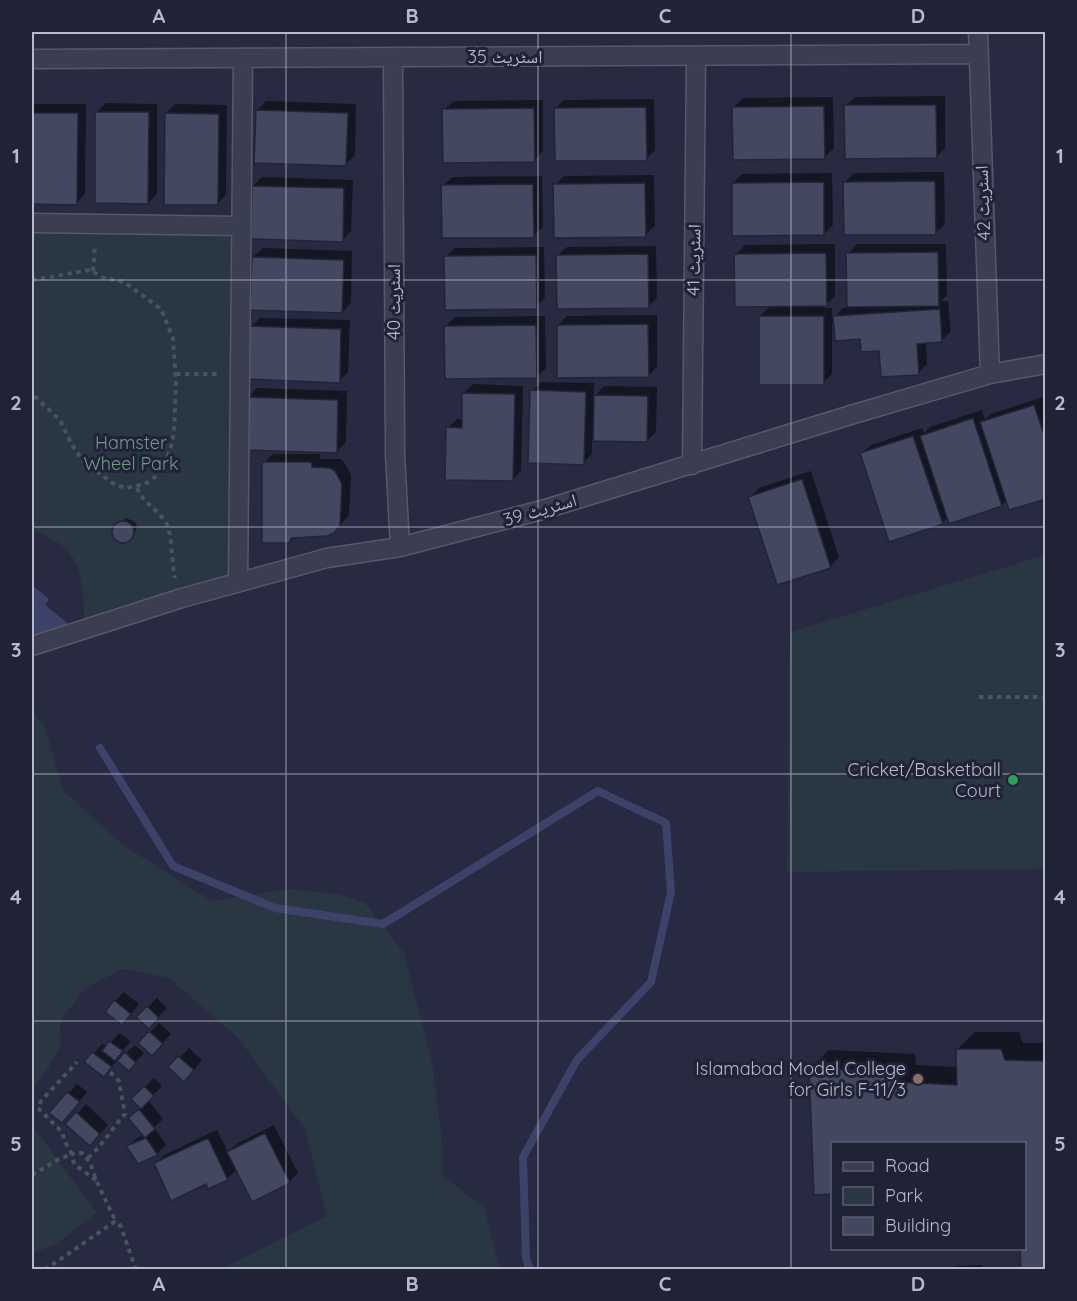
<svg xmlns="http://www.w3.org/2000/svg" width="1077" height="1301" viewBox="0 0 1077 1301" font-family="Quicksand,'Noto Naskh Arabic',sans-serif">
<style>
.green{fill:#293742}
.water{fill:#3d4269}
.shadow{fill:#0007}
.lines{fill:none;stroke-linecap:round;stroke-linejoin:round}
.stream{stroke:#3d4269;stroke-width:8}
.building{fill:#434760;stroke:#222438;stroke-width:1.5}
.minor-casing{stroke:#56586b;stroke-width:21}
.path{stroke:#47545e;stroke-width:4;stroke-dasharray:4.5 4.5;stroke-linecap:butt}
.minor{stroke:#3b3d50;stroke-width:18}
.grid{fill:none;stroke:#b8b9cb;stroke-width:1.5;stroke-opacity:0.55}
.leisure-dot{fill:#2e9e5b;stroke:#202236;stroke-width:2}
.education-dot{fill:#8d6e63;stroke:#202236;stroke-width:2}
.labels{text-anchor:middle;stroke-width:6;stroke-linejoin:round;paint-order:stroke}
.street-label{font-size:18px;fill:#b8b9cb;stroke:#202236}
.park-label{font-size:18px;fill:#709b87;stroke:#202236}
.poi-label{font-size:18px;fill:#b8b9cb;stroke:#202236;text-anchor:end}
.neatline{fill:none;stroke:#b8b9cb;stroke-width:2}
.grid-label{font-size:20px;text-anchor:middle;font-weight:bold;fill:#b8b9cb}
</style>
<rect width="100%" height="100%" fill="#272a41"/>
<path class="green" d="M32 228 231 231 230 379 232 584 85 629C83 606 85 574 71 555 63 542 44 536 32 529Z
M1045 555V869L787 872 790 632Z
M32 711 45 727 63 790 123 845 212 901 290 889 338 894 365 903 404 953 432 1062 443 1151V1176L484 1207 500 1269H221L327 1216 305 1129 238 1038 169 978 123 969 85 988 60 1021 61 1044 49 1067 32 1091Z
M32 1125 97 1213 55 1245 32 1253Z"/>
<path class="water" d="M32 594 78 632 43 642 32 633Z"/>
<path class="shadow" d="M945 96V148L936 157 846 106 855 97Z
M833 97 834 148 824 158 734 107 743 98Z
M654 99 655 150 646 159 555 109 564 100Z
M543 100V151L534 160 444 110 453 101Z
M266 101 356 104 355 155 346 164 257 110Z
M106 103 157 104V194L148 203 97 112Z
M34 104H86L85 194 76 204 32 203V107Z
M175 104 227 105 226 195 217 204 166 113Z
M944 172 945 224 936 233 845 182 854 173Z
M832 173 833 225 824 234 733 183 742 174Z
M654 175 655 226 645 235 555 185 564 176Z
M542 176 543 227 533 236 443 186 452 177Z
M262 177 353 180 351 231 342 240 253 186Z
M835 244V296L823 308H832V319L843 308 848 307V254L857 244H946L947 295 941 301H948L951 331 942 340 926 342 927 364 918 373 861 338 832 323V374L823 383 760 316 771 305 736 254 745 245Z
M656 246 657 298 648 307 557 256 567 247Z
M544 247 545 298 536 307 446 257 455 248Z
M263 248 352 251 351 303 342 312 253 257Z
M657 315V367L648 376 558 325 567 316Z
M545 316 546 368 537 377 446 326 455 317Z
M260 318 350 320 348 372 339 381 251 327Z
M541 382 594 383V397L604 386 657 387 656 432 647 441 592 439V454L583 463 532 391Z
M473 384 523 386 521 471 512 480 448 428 457 419H463L464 393Z
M257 388 347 391 346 442 336 452 248 397Z
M1043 397 1046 404V497L1007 499 1002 505 948 517 942 523 861 454 871 445 922 428 924 433 930 427 982 410 985 419 991 414Z
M273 454H320V459H340L344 462 351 475 349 515 334 532 264 463Z
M811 471 839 557 830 567 750 497 759 488Z
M126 518 135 522 137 527 135 533 125 541 116 539 114 534 117 525Z
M124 992 139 1004 131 1014 115 1001Z
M157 998 167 1008 149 1027 138 1017Z
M159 1023 171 1034 152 1054 140 1043Z
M975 1032H1019L1023 1043H1046V1270L1024 1248V1144H832V1193L816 1194 811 1068 829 1050 915 1054 916 1065 958 1067 957 1050Z
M119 1033 131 1041 118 1056 121 1058 135 1045 144 1053 129 1069 118 1060 104 1075 86 1062 102 1044 107 1047Z
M189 1048 202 1060 193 1071 170 1067Z
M154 1078 162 1086 148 1100 163 1119 148 1133 156 1130 166 1145 157 1154 128 1147 137 1138 145 1135 130 1118 141 1107 133 1099Z
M77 1084 87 1092 71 1112 51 1113Z
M86 1104 108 1125 99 1135 68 1124Z
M274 1125 298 1173 289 1182 237 1169 228 1178 209 1187 207 1182 155 1164 164 1155 217 1130 228 1152 238 1143Z
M982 1265 983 1270H951L954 1266Z"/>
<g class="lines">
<path class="stream" d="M32 590 44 600
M100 748 173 866 275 908 383 924 598 791 666 823 671 892 651 982 577 1060 523 1157 526 1258 530 1270"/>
</g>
<path class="building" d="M844 105H936L937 158 845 159Z
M824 106 825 159 733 160 732 107Z
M646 107 647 161H555L554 108Z
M534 108 535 162 443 163 442 109Z
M256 110 348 113 346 166 254 163Z
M95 112H149L148 204 95 203Z
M32 113H78L77 205 32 204Z
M165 113 219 114 218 205H164Z
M935 181 936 235H844L843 182Z
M824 182V235L732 236V183Z
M645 183 646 237 554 238 553 184Z
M533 184 534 238H442L441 185Z
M252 186 344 188 343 242 251 239Z
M1043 214H1046V283H1043Z
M938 252 939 306 847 307 846 253Z
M826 253 827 306 735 307 734 254Z
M648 254 649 308 557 309 556 255Z
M536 255 537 309 445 310 444 256Z
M252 257 344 260 342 313 250 310Z
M940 309 942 342 917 344 919 375 881 377 879 351 861 352 860 339 835 341 833 316Z
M759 316H824V385H759Z
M648 324 649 377 557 378V325Z
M536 325 537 378 445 379 444 326Z
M249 326 341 329 340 383 248 379Z
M530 390 586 392 584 465 528 463Z
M462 393 515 394 513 481 445 480 446 427 462 428Z
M594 395 648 396 647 442 593 441Z
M247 397 338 400 337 453 245 450Z
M1034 405 1046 440V499L1009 510 980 422Z
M973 418 1002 506 949 524 920 436Z
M913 436 943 524 889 542 860 453Z
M262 462H312V467L330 468 335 471 342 484 340 526 334 533 327 536 292 538 289 543H262Z
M802 479 831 568 777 585 748 497Z
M112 532a11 11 0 1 1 22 0a11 11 0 1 1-22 0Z
M114 1000 131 1014 122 1025 105 1012Z
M147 1006 159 1018 149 1029 136 1017Z
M149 1031 163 1044 152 1056 138 1043Z
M109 1041 123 1051 115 1061 102 1051Z
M956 1049H1001L1005 1060 1046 1061V1270H1021L1020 1248H1024V1144H832V1194L814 1195 809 1068 897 1072 899 1082 957 1085Z
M92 1052 112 1067 104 1077 84 1062Z
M125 1052 136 1063 129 1071 117 1061Z
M178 1056 194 1070 184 1082 168 1067Z
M144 1086 154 1096 141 1109 131 1099Z
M67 1092 80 1102 62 1123 49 1113Z
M139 1109 155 1129 145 1138 128 1118Z
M76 1112 100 1134 90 1146 65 1124Z
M265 1133 290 1183 252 1202 227 1152Z
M146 1138 158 1155 138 1164 126 1146Z
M208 1138 228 1180 208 1189 206 1184 171 1201 154 1163Z"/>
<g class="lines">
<defs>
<path id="minor" d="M978 32 990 374
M393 57 395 454 400 547
M32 59 978 54
M32 223 241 226
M692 465 696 56
M238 582 243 58
M32 646 182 598 327 558 400 547 542 510 854 414 990 374 1046 364"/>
</defs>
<use href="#minor" class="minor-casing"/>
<path class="path" d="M93 271 95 245
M32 280 90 270 106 279 118 280 127 284 161 309 173 338 176 382 174 433 170 451 163 466 155 477 145 484 127 488 115 485 83 461 72 445 60 420 32 394
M176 374H220
M137 488C144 504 156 508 165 521 173 533 171 562 175 578
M979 697H1046
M88 1158C103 1145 112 1128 125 1114L119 1081 109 1071
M32 1175 59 1159 72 1154 65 1142 62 1132 38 1108 41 1101 77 1062
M96 1180 75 1165 71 1156 72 1154 82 1153 90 1162 96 1180 116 1222
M45 1270 114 1222H118L121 1227 136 1270"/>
<use href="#minor" class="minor"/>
</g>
<path class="grid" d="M286 32V1270M538 32V1270M791 32V1270M32 280H1046M32 527H1046M32 774H1046M32 1021H1046"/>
<circle class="leisure-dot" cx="1013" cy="780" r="6"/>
<circle class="education-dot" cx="918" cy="1079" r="6"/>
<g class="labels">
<g class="street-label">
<text x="505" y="63">اسٹریٹ 35</text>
<text transform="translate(983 203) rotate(-92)" y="6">اسٹریٹ 42</text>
<text transform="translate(694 260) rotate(-89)" y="6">اسٹریٹ 41</text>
<text transform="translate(394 302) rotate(-90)" y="6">اسٹریٹ 40</text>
<text transform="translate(540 510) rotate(-16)" y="6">اسٹریٹ 39</text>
</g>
<g class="park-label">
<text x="131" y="449">Hamster<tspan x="131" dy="21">Wheel Park</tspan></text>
</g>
<g class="poi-label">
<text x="1001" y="776">Cricket/Basketball<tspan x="1001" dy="21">Court</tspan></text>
<text x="906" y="1075">Islamabad Model College<tspan x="906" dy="21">for Girls F-11/3</tspan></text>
</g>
</g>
<rect width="1077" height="1301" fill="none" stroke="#202236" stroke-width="66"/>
<rect x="831" y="1142" width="195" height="108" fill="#202236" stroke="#5d5e72" stroke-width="1.5"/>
<rect x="843" y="1162" width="30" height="9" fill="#3b3d50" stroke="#5d5e72" stroke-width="1.5"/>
<text x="885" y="1172" font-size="18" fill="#b8b9cb">Road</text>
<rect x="843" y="1187" width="30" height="18" fill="#293742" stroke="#5d5e72" stroke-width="1.5"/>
<text x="885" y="1202" font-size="18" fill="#b8b9cb">Park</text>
<rect x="843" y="1217" width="30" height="18" fill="#434760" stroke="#5d5e72" stroke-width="1.5"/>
<text x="885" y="1232" font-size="18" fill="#b8b9cb">Building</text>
<rect x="33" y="33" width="1011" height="1235" class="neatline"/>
<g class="grid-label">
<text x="159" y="23">A</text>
<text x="412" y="23">B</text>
<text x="665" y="23">C</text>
<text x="918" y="23">D</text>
<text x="16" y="163">1</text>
<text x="1060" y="163">1</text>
<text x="16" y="410">2</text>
<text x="1060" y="410">2</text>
<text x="16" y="657">3</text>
<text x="1060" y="657">3</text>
<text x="16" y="904">4</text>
<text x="1060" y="904">4</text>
<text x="16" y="1151">5</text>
<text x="1060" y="1151">5</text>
<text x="159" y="1291">A</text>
<text x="412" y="1291">B</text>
<text x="665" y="1291">C</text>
<text x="918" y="1291">D</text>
</g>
</svg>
